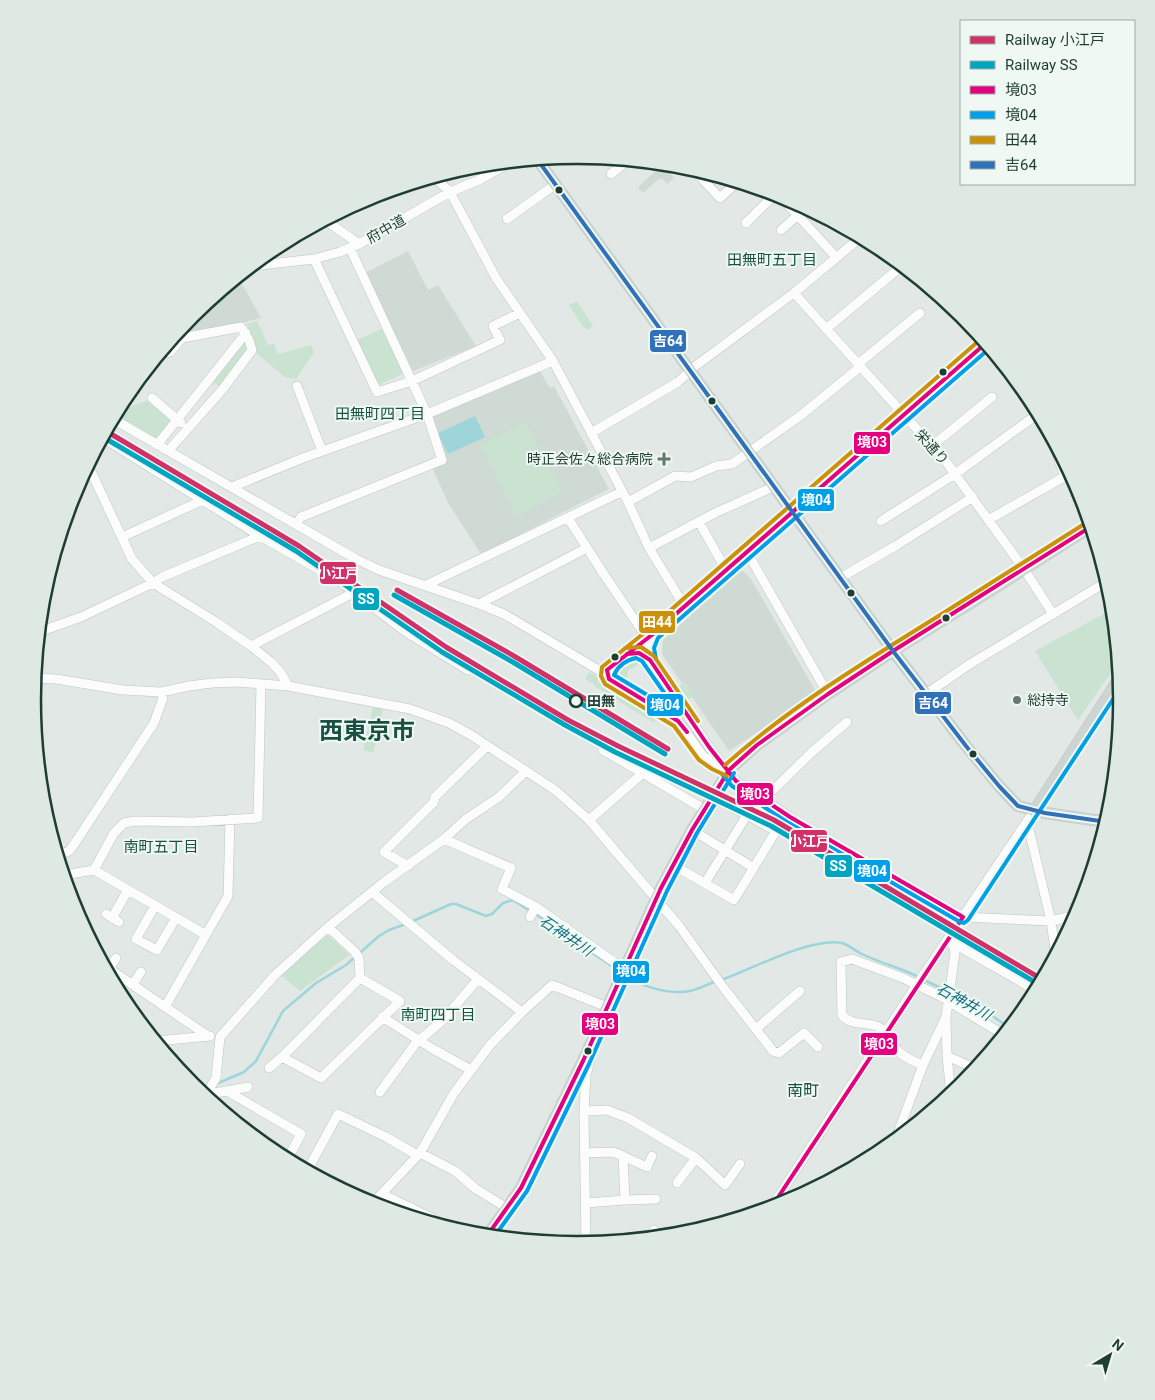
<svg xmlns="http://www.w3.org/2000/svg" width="1155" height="1400" viewBox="0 0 1155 1400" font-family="Roboto,'Noto Sans JP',sans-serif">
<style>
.built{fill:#cfdad5}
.green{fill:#c9e3d0}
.water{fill:#9dd5db}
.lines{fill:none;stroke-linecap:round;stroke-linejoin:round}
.stream{stroke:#9dd5db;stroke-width:2.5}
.minor-casing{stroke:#bfc5c2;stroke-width:10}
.major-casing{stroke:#bbc5c1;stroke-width:12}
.minor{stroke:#fbfcfb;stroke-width:9}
.major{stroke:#ccd5d2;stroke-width:11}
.bus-1-casing{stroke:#eff8f3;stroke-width:8}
.bus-2-casing{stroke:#eff8f3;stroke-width:8}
.bus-3-casing{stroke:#eff8f3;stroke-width:8}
.bus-4-casing{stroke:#eff8f3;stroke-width:8}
.bus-1{stroke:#e4007f;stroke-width:4}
.bus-2{stroke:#00a0e9;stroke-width:4}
.bus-3{stroke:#cc910a;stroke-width:4}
.bus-4{stroke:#3071b9;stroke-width:4}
.rail-1-casing{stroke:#eff8f3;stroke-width:9}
.rail-2-casing{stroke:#eff8f3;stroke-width:9}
.rail-1{stroke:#d13169;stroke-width:5}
.rail-2{stroke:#00a6bf;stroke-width:5}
.bus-dot{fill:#1e3d33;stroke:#eff8f3;stroke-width:2}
.poi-dot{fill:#637971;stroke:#eff8f3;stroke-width:2}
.stop-dot{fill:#eff8f3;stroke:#1e3d33;stroke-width:2.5}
.labels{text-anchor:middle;stroke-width:4;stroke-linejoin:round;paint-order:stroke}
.street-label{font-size:14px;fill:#1e3d33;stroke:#eff8f3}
.poi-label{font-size:14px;fill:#1e3d33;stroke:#eff8f3;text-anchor:end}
.stop-label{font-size:14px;font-weight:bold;fill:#1e3d33;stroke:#eff8f3;text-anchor:start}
.neighbourhood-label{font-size:15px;fill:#185141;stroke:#eff8f3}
.water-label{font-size:15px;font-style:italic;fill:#12717f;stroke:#eff8f3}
.quarter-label{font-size:16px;fill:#185141;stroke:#eff8f3}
.town-label{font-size:24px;font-weight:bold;fill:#185141;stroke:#eff8f3}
.rim{fill:none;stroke:#1e3d33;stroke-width:2.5}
.line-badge{stroke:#eff8f3;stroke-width:2}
.badge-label{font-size:14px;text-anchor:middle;font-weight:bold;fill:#fff}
</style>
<rect width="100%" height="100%" fill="#e2e8e5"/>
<path class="built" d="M662 165 674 178 667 184 662 178 656 181 643 193 638 187Z
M408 251 428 290 438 285 476 346 413 371 365 273Z
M238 277 261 318 190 336 185 333 183 325 192 314Z
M540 371 550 388 554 386 609 489 481 554 448 503 432 467 446 461 431 417Z
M742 570 751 579 815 690 807 699 729 751 662 654 663 640Z"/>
<path class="green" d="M577 301 593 326 588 330 582 326 569 305Z
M257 321 268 345 258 348 256 351 247 324Z
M386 327 407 372 376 386 355 341Z
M243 341 247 342 248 351 220 387 212 381Z
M274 344 278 354 311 345 314 352 296 379 285 377 256 353 258 348Z
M152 399 175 419 155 443 113 418 116 412Z
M526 422 562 492 517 517 481 445Z
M1113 609 1119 661 1078 720 1035 651Z
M632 656 644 658 636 666 628 670 627 677 629 681 627 685 619 682 616 674 621 664Z
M589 672 607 682 605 686 643 708 685 682 694 696 653 722 594 686V684L585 679Z
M373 707 383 709 380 723 377 722 374 736 377 737 373 753 363 750Z
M327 936H329L349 955 300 991 282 976 301 956Z"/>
<path class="water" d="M475 416 485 437 448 454 438 433Z"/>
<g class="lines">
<path class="stream" d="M535 914 619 971
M411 922 451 904H456L486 916 492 914 503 903 513 900 530 911
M626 976C643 987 670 995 690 991 699 989 708 984 716 981
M721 980C752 969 811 937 842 943 849 945 855 951 862 954 880 963 901 968 919 977
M924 980 943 989 983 1013 991 1015 1010 1028
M216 1084 244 1072 256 1061 283 1011 316 983 346 965 379 936 389 930 406 924
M195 1088 209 1086"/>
<defs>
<path id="minor" d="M710 173 703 180 720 198 737 182
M611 174 628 160
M434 177 450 192 496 278 553 361 628 502 649 548 685 607
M778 194 836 257
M507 219 556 184
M325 220 359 244
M746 223 776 193
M781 230 798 215
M314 259 377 392 412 381 500 340 493 326 520 313
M251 266 314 259 340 252 359 244 450 192 479 180 511 162
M794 293 944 459 1024 569 1053 614
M826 329 903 265
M159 355 170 352 182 338 241 327 249 340 252 350 222 390 168 451
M858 364 920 313
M297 386 322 451
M152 398 181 423
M113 419 356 559 379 570 479 604 504 614 607 675
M591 433 678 382 694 367 794 293 861 237
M103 438 260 536 339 581 406 632 468 670
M157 445 246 333
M932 446 992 397
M1057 454 1065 477
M88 465 132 559 153 583 216 622 251 646 272 663 281 673 288 686
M232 487 303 458 427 414 553 361
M628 502 675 476 691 477 716 466 732 464 800 416 860 367
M568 518 603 573 647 638
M988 520 1071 473
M881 521 955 474 1039 413
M699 522 726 570
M296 524 301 517 442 460 427 414 350 248
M122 537 203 500
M649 548 715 513 775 486
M747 552 828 694
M840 578 897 545 973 497
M426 585 621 492
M479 604 587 548
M39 632 81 617 153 583 162 577 260 536
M251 646 355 592
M627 654C636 651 643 653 650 660L709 747 736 781 790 817 963 917 1051 921 1077 915
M650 660 648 647 653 634
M35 678 56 679 123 690 161 692 189 686 212 683 237 682 288 686 410 709 449 723 471 735 555 790 589 820 680 927 723 987 773 1051 779 1053 804 1033 818 1047
M926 694 970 664 1108 581
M662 710C669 705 672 702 672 693
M603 750 704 809
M729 770 715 764 703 756 678 721 609 679 607 675V670L653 634 986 343
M763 800 812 752 847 722
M589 820 643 773
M1027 821 1051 921 1055 950 1058 952
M692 830 754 868
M444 839 511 868 502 889 536 907 624 969
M58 855 69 851 73 846 154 723 163 698 161 692
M673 865 734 900 776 831 712 796
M408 866 384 852 434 802 435 797 487 746
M94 870 206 935
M64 875 94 870 114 833 124 823 135 821 192 822 258 818 261 684
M705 883 747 815
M372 892 453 960 522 1012
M155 906 136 939 157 950 176 918
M106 914 119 922
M530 917 536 907
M112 918 128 890
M560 936 566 927
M953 943 1037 991
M105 966 208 1036
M109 969 116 958
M133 984 141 972
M948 1001 1004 1035
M165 1007 228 896 230 819
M382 1017 433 1049 471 1070
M946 1019 947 1056 951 1095
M756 1029 800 991
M156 1041 210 1036
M947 1056 976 1069
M282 1057 321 1078 400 1001 360 978
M923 1065C914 1062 906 1058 899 1052 891 1044 889 1033 879 1027 867 1021 852 1027 842 1015L841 962 852 959 903 978 948 1000
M269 1068 282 1057 360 978 359 958 355 952 328 927
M227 1091 301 1134 287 1160
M380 1092 416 1043 444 1019 478 979
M204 1095 248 1087
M205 1096 216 1078 220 1037 275 975 328 927 383 883 444 839 466 819 499 797 526 771
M584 1111 607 1110 628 1118 696 1158 725 1185 740 1164
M895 1141 923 1065 946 1017 955 953 951 935
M420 1153 455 1171 476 1189 507 1208
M585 1153 613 1152 623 1156 625 1200 586 1203
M623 1156 647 1167 652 1156
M307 1171 338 1114 386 1137 417 1155
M677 1183 696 1158
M382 1194 432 1218 447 1227
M625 1200 656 1199
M372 1204 420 1153 454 1093 490 1045 522 1012 552 985 607 1007
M771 1208 918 983 1034 811
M654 1230V1237
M586 1244 584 1111 586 1075 590 1060V1047"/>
<path id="major" d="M537 159 893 651 966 746 999 786 1018 806 1045 813 1107 822
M1034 811 1120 677
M487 1236 521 1188 583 1061 661 888 692 830 729 770 757 745 828 694 893 651 979 598 1092 526"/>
</defs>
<use href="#minor" class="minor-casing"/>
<use href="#major" class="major-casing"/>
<use href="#minor" class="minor"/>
<use href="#major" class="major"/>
<defs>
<path id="bus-1" d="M627 654 639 653 650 660 709 747 736 781 790 817 963 917 771 1208
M687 732 678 721 609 679 607 670 653 634 986 343
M487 1236 521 1188 583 1061 661 888 692 830 729 770 757 745 828 694 893 651 1092 526"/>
<path id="bus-2" d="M636 658 642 661 679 714 614 675C618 666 626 660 636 658Z
M656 659 654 648 658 638 990 348
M722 774 732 786 787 822 960 922 964 923 968 920 1121 687
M494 1237 527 1191 589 1064 667 891 697 833 734 773"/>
<path id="bus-3" d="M625 648 641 647 654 656 698 721
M725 765C791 706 869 659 945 612 993 582 1041 551 1089 521
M727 776 712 769 699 760 674 726 605 684 601 676 602 667 649 629 982 338"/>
<path id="bus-4" d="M537 159 893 651 966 746 999 786 1018 806 1045 813 1107 822"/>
</defs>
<use href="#bus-1" class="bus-1-casing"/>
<use href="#bus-2" class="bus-2-casing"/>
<use href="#bus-3" class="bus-3-casing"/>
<use href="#bus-4" class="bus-4-casing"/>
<use href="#bus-1" class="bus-1"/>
<use href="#bus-2" class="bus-2"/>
<use href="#bus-3" class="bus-3"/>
<use href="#bus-4" class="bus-4"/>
<defs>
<path id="rail-1" d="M106 431 299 546 446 647 568 720 618 746 774 820 1043 980
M397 590 514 656 668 749"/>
<path id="rail-2" d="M103 437 296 551 442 652 565 725 615 752 771 826 1040 985
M394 595 511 661 665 754"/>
</defs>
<use href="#rail-1" class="rail-1-casing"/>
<use href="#rail-2" class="rail-2-casing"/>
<use href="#rail-1" class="rail-1"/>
<use href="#rail-2" class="rail-2"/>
</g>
<g class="bus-dot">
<circle cx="559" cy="190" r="4.5"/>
<circle cx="943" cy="372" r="4.5"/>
<circle cx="712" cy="401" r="4.5"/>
<circle cx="851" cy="593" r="4.5"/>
<circle cx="946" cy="618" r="4.5"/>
<circle cx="615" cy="657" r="4.5"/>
<circle cx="973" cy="754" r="4.5"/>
<circle cx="588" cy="1051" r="4.5"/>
</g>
<g class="poi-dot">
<path d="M661.5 451.5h5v5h5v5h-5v5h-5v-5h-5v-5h5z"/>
<circle cx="1017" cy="700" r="5"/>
</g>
<circle class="stop-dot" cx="576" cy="701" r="6"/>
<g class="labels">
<g class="street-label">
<text transform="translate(386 229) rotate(-30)" y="5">府中道</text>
<text transform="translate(932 447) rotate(48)" y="5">栄通り</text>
</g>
<g class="poi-label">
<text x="653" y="464">時正会佐々総合病院</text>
<text x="1027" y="705" text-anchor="start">総持寺</text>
</g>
<g class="stop-label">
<text x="587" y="706">田無</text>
</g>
<g class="neighbourhood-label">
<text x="772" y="265">田無町五丁目</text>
<text x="380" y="419">田無町四丁目</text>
<text x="161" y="852">南町五丁目</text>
<text x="438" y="1020">南町四丁目</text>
</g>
<g class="water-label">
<text transform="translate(566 936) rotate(34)" y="5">石神井川</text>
<text transform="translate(964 1002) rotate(29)" y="5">石神井川</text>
</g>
<g class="quarter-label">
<text x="803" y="1096">南町</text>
</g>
<g class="town-label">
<text x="367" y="739">西東京市</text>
</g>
</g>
<path d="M0 0H1155V1400H0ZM41 700a536 536 0 1 1 1072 0a536 536 0 1 1-1072 0Z" fill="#dee9e4" fill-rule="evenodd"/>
<path class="rim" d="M41 700a536 536 0 1 1 1072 0a536 536 0 1 1-1072 0Z"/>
<g class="line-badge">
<rect x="649" y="329" width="38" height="24" rx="5" fill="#3071b9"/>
<rect x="853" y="431" width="38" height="24" rx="5" fill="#e4007f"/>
<rect x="797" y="488" width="38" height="24" rx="5" fill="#00a0e9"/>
<rect x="319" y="561" width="38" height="24" rx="5" fill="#d13169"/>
<rect x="352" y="587" width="28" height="24" rx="5" fill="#00a6bf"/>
<rect x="638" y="610" width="38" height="24" rx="5" fill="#cc910a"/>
<rect x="914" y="691" width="38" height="24" rx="5" fill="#3071b9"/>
<rect x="646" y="693" width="38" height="24" rx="5" fill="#00a0e9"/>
<rect x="736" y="782" width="38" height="24" rx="5" fill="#e4007f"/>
<rect x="790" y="829" width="38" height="24" rx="5" fill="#d13169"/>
<rect x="824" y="854" width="29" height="24" rx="5" fill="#00a6bf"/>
<rect x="853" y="859" width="38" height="24" rx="5" fill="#00a0e9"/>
<rect x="612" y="960" width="38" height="24" rx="5" fill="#00a0e9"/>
<rect x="581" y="1012" width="38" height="24" rx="5" fill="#e4007f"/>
<rect x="860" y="1032" width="38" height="24" rx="5" fill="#e4007f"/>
</g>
<g class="badge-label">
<text x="668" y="346">吉64</text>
<text x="872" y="447">境03</text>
<text x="816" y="505">境04</text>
<text x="338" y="578">小江戸</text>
<text x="366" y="604">SS</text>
<text x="657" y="627">田44</text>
<text x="933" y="708">吉64</text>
<text x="665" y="710">境04</text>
<text x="755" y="799">境03</text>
<text x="809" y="846">小江戸</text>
<text x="838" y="871">SS</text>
<text x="872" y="876">境04</text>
<text x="631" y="976">境04</text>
<text x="600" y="1029">境03</text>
<text x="879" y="1049">境03</text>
</g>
<rect x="960" y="20" width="175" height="165" fill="#eff8f3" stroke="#9bada6"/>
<rect x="970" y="36" width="25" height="8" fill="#d13169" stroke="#9bada6"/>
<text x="1005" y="45" font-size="15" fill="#1e3d33">Railway 小江戸</text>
<rect x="970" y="61" width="25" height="8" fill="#00a6bf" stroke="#9bada6"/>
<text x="1005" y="70" font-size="15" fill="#1e3d33">Railway SS</text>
<rect x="970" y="86" width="25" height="8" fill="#e4007f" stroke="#9bada6"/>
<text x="1005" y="95" font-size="15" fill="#1e3d33">境03</text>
<rect x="970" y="111" width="25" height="8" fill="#00a0e9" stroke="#9bada6"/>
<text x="1005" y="120" font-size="15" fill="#1e3d33">境04</text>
<rect x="970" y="136" width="25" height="8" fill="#cc910a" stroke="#9bada6"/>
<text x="1005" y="145" font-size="15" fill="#1e3d33">田44</text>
<rect x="970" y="161" width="25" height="8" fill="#3071b9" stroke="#9bada6"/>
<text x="1005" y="170" font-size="15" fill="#1e3d33">吉64</text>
<g transform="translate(1110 1355) rotate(38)" stroke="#eff8f3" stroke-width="4" paint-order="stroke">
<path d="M0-4L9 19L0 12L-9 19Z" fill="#1e3d33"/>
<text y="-8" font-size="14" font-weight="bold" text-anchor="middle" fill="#1e3d33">N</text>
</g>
</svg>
